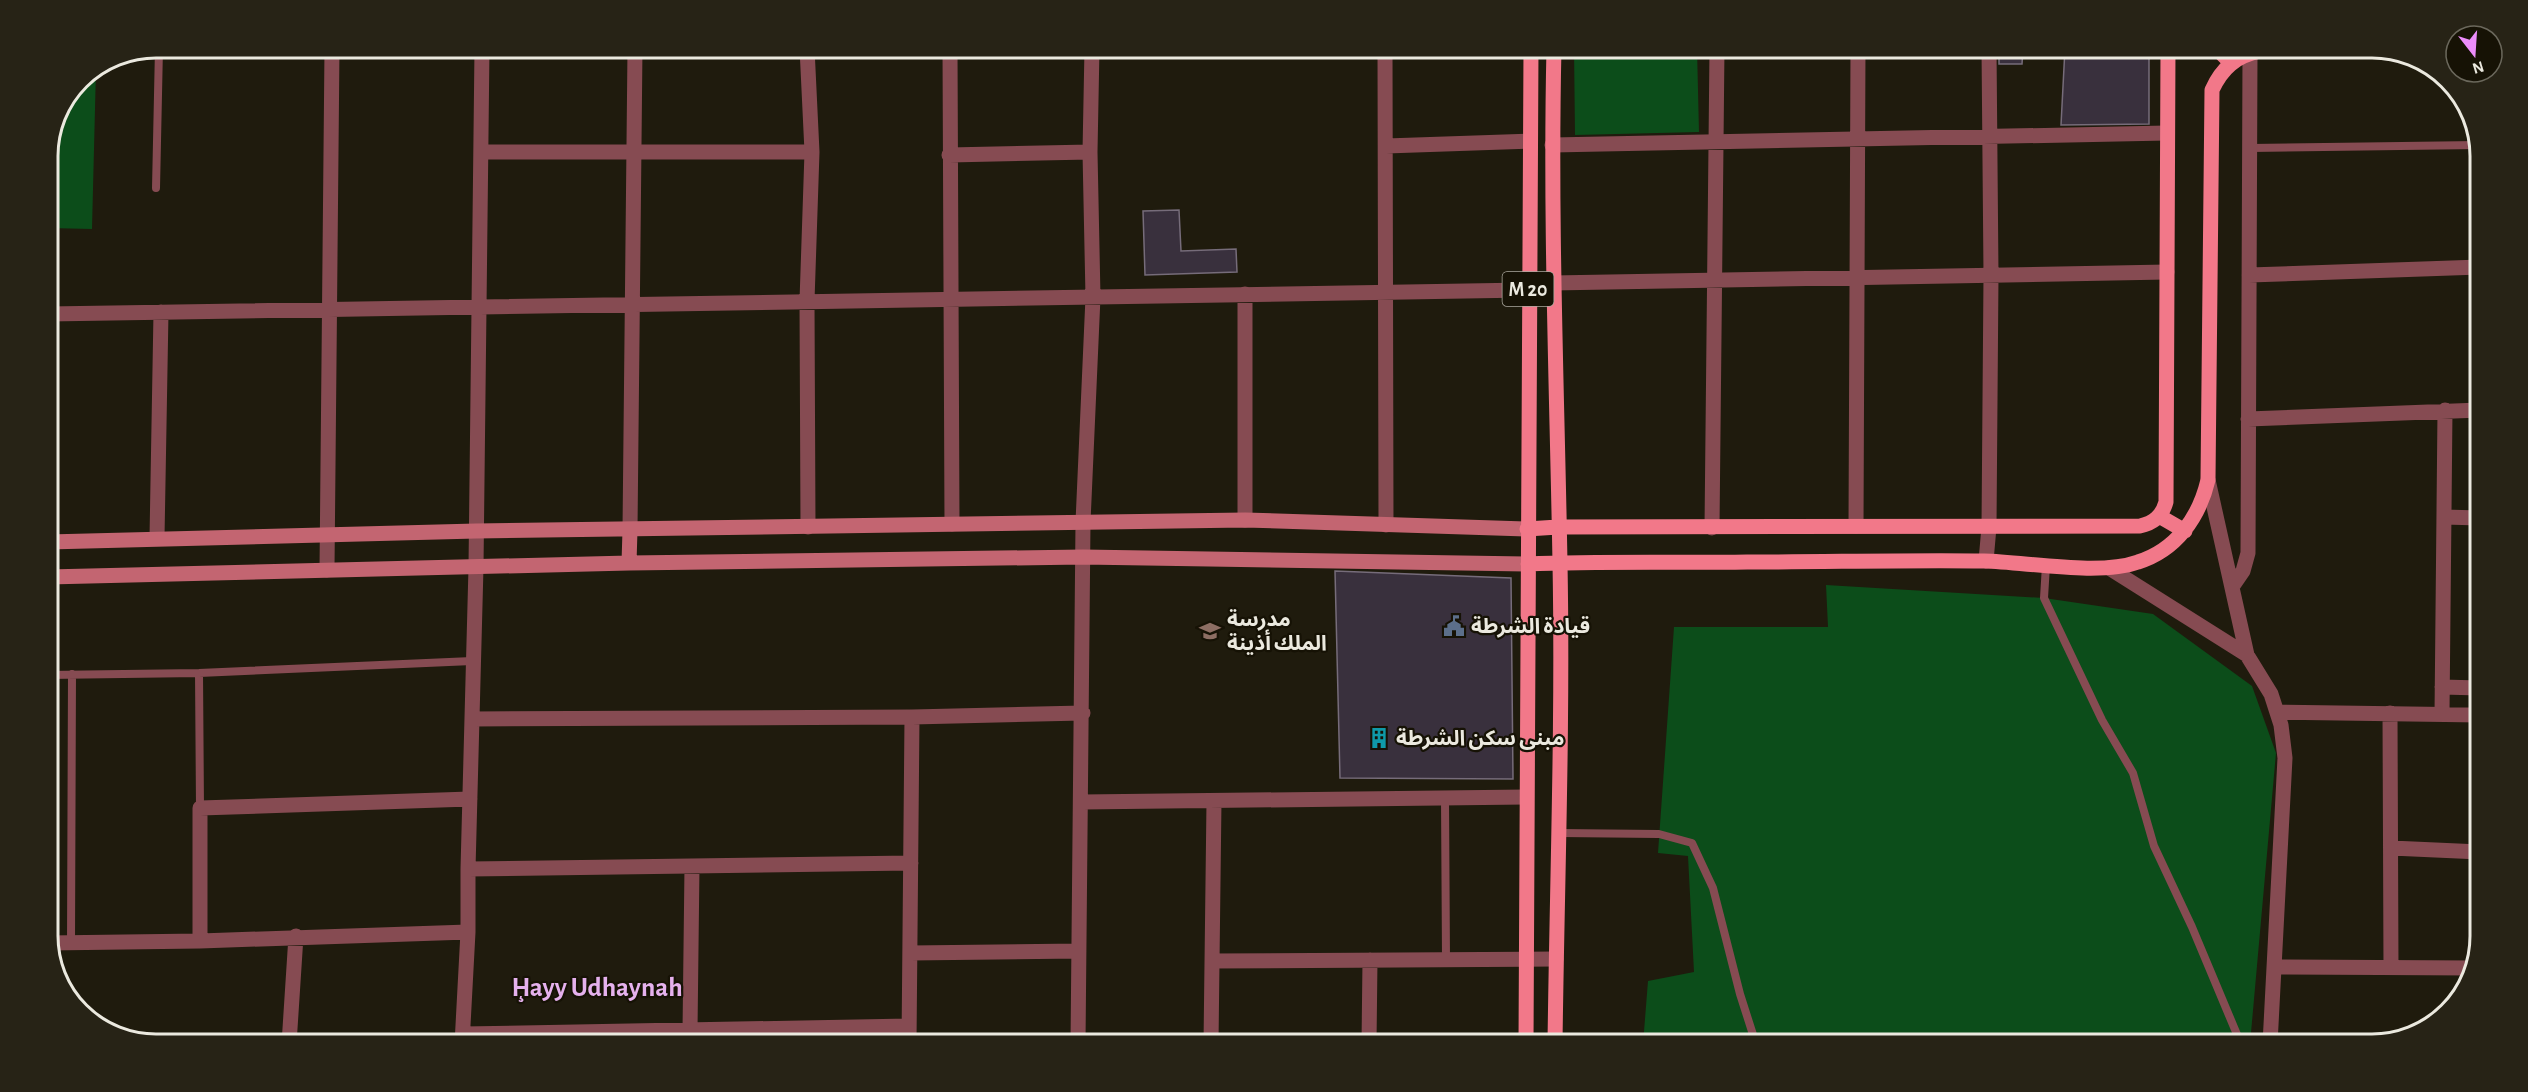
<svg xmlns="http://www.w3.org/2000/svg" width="2528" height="1092" viewBox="0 0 2528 1092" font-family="'Alegreya Sans','Noto Sans Arabic',sans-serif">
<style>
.green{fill:#0c4d1a}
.building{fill:#39303d;stroke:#766c7a;stroke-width:1.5}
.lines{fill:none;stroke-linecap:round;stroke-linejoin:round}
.lane{stroke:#864b52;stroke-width:8}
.street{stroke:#864b52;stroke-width:15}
.secondary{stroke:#c36571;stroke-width:15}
.primary{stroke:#f27889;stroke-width:15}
.labels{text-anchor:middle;stroke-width:4.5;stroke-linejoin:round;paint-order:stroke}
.shield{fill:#161205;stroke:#aba89e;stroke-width:1.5}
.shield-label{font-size:20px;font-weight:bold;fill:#ebe9df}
.poi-label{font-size:21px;font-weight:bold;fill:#ebe9df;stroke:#161205;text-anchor:start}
.district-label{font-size:27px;font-weight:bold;fill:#e5b1ed;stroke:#161205}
.rim{fill:none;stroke:#ebe9df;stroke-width:3}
</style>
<rect width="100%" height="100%" fill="#1f1b0d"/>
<path class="green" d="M1574 48H1697L1699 132 1575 135Z
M96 69 92 229 48 228V149L80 79Z
M1826 585 2044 598 2153 614 2252 686 2276 753 2250 1044H1643L1648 981 1694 972 1688 856 1658 853 1674 627H1828Z"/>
<path class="building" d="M1999 48H2023L2022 64H1999Z
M2065 48H2149V124L2061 125Z
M1179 210 1181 251 1236 249 1237 272 1145 275 1143 211Z
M1335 571 1511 578 1513 779 1340 778Z"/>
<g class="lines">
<path class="lane" d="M2250 148 2478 145
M156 188 159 48
M2046 565 2044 598 2102 720 2133 773 2154 846 2192 927 2241 1044
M199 673 200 808
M48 675 199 673 472 661
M1445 799 1446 960
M1560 833 1659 834 1692 843 1713 888 1740 994 1756 1044
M71 942 72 674"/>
<path class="street" d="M807 48 812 152 807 301 808 527
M950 48 952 524
M1385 48 1386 525
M1552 145 2167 133
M1386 146 1530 141
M481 152H812
M949 155 1090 152
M2249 275 2480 267
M1552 283 2167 272
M1245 294V520
M48 314 1528 290
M2248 419 2480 410
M2208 480 2247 655 2271 694 2281 725 2285 758 2270 1044
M2444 517 2480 518
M1856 526 1858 48
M1712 528 1717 48
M630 530 635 48
M157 538 161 312
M1986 561 1989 527 1991 275 1989 48
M2109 568 2247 655
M327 570 332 48
M2232 587 2243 571 2248 553 2250 53
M2442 687 2480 688
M2277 712 2480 715
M2390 713 2391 968
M2442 714 2445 410
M472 719 912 717 1083 713
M1082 802 1526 797
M2391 848 2480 852
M468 869 911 863
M200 941V808L470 799
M48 943 200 941 468 932
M910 953 1079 951
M1212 961 1556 959
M2275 967 2474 968
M690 1031 692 866
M463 1034 909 1026
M289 1044 296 936
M462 1044 468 932V869L476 567 482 48
M765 1044 766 1029
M909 1044 912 717
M1078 1044 1083 522 1093 297 1090 152 1092 48
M1211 1044 1214 801
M1369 1044 1370 960"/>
<path class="secondary" d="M48 542 476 531 1245 520 1527 529
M629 563 630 530
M48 577 629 563 1083 557 1528 564"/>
<path class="primary" d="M1554 48C1550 220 1557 391 1560 563 1563 724 1557 884 1555 1044
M2216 48 2231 63
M2159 516 2185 531
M1527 529 1558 527 2140 526C2154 523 2162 516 2166 502L2168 48
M1528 564C1601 561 1674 563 1747 562 1826 562 1905 560 1984 561 2027 562 2099 576 2138 562 2176 550 2199 518 2208 480L2212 90C2222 68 2236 56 2260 51H2388
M1526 1044 1531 48"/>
</g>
<defs>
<symbol id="civic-bare" viewBox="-9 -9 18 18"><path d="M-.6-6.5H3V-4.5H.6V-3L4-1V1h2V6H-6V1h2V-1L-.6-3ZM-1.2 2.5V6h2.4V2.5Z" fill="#5c6f8a" stroke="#161205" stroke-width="2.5" paint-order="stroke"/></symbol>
<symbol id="school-bare" viewBox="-9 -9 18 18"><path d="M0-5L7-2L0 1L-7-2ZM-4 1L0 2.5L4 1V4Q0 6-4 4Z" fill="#8d6e63" stroke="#161205" stroke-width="2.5" paint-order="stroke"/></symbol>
<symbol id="building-bare" viewBox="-9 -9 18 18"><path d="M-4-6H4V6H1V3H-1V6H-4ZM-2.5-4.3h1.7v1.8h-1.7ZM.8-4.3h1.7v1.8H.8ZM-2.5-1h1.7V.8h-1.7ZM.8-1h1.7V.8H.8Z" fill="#0f9aa8" stroke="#161205" stroke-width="2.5" paint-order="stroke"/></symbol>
</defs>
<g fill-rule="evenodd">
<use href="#civic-bare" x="1439" y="611" width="30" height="30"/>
<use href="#school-bare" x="1195" y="616" width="30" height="30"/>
<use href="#building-bare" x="1364" y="723" width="30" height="30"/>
</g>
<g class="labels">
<rect class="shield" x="1502.5" y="272" width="51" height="34" rx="4.5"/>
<g class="shield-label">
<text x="1528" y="296">M 20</text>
</g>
<g class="poi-label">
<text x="1227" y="626">مدرسة<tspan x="1227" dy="24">الملك أذينة</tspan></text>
<text x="1471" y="633">قيادة الشرطة</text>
<text x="1396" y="745">مبنى سكن الشرطة</text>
</g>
<g class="district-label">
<text x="597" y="996">Ḩayy Udhaynah</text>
</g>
</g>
<path d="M0 0H2528V1092H0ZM156 58H2372A98 98 0 0 1 2470 156V936A98 98 0 0 1 2372 1034H156A98 98 0 0 1 58 936V156A98 98 0 0 1 156 58Z" fill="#272316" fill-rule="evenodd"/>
<path class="rim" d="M156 58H2372A98 98 0 0 1 2470 156V936A98 98 0 0 1 2372 1034H156A98 98 0 0 1 58 936V156A98 98 0 0 1 156 58Z"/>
<g transform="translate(2474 54) rotate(163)"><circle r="28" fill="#161205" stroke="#6b685c" stroke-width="1.5"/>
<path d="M0-4.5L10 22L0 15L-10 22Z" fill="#ec8cfb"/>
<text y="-9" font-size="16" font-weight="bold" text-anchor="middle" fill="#ebe9df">N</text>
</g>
</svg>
